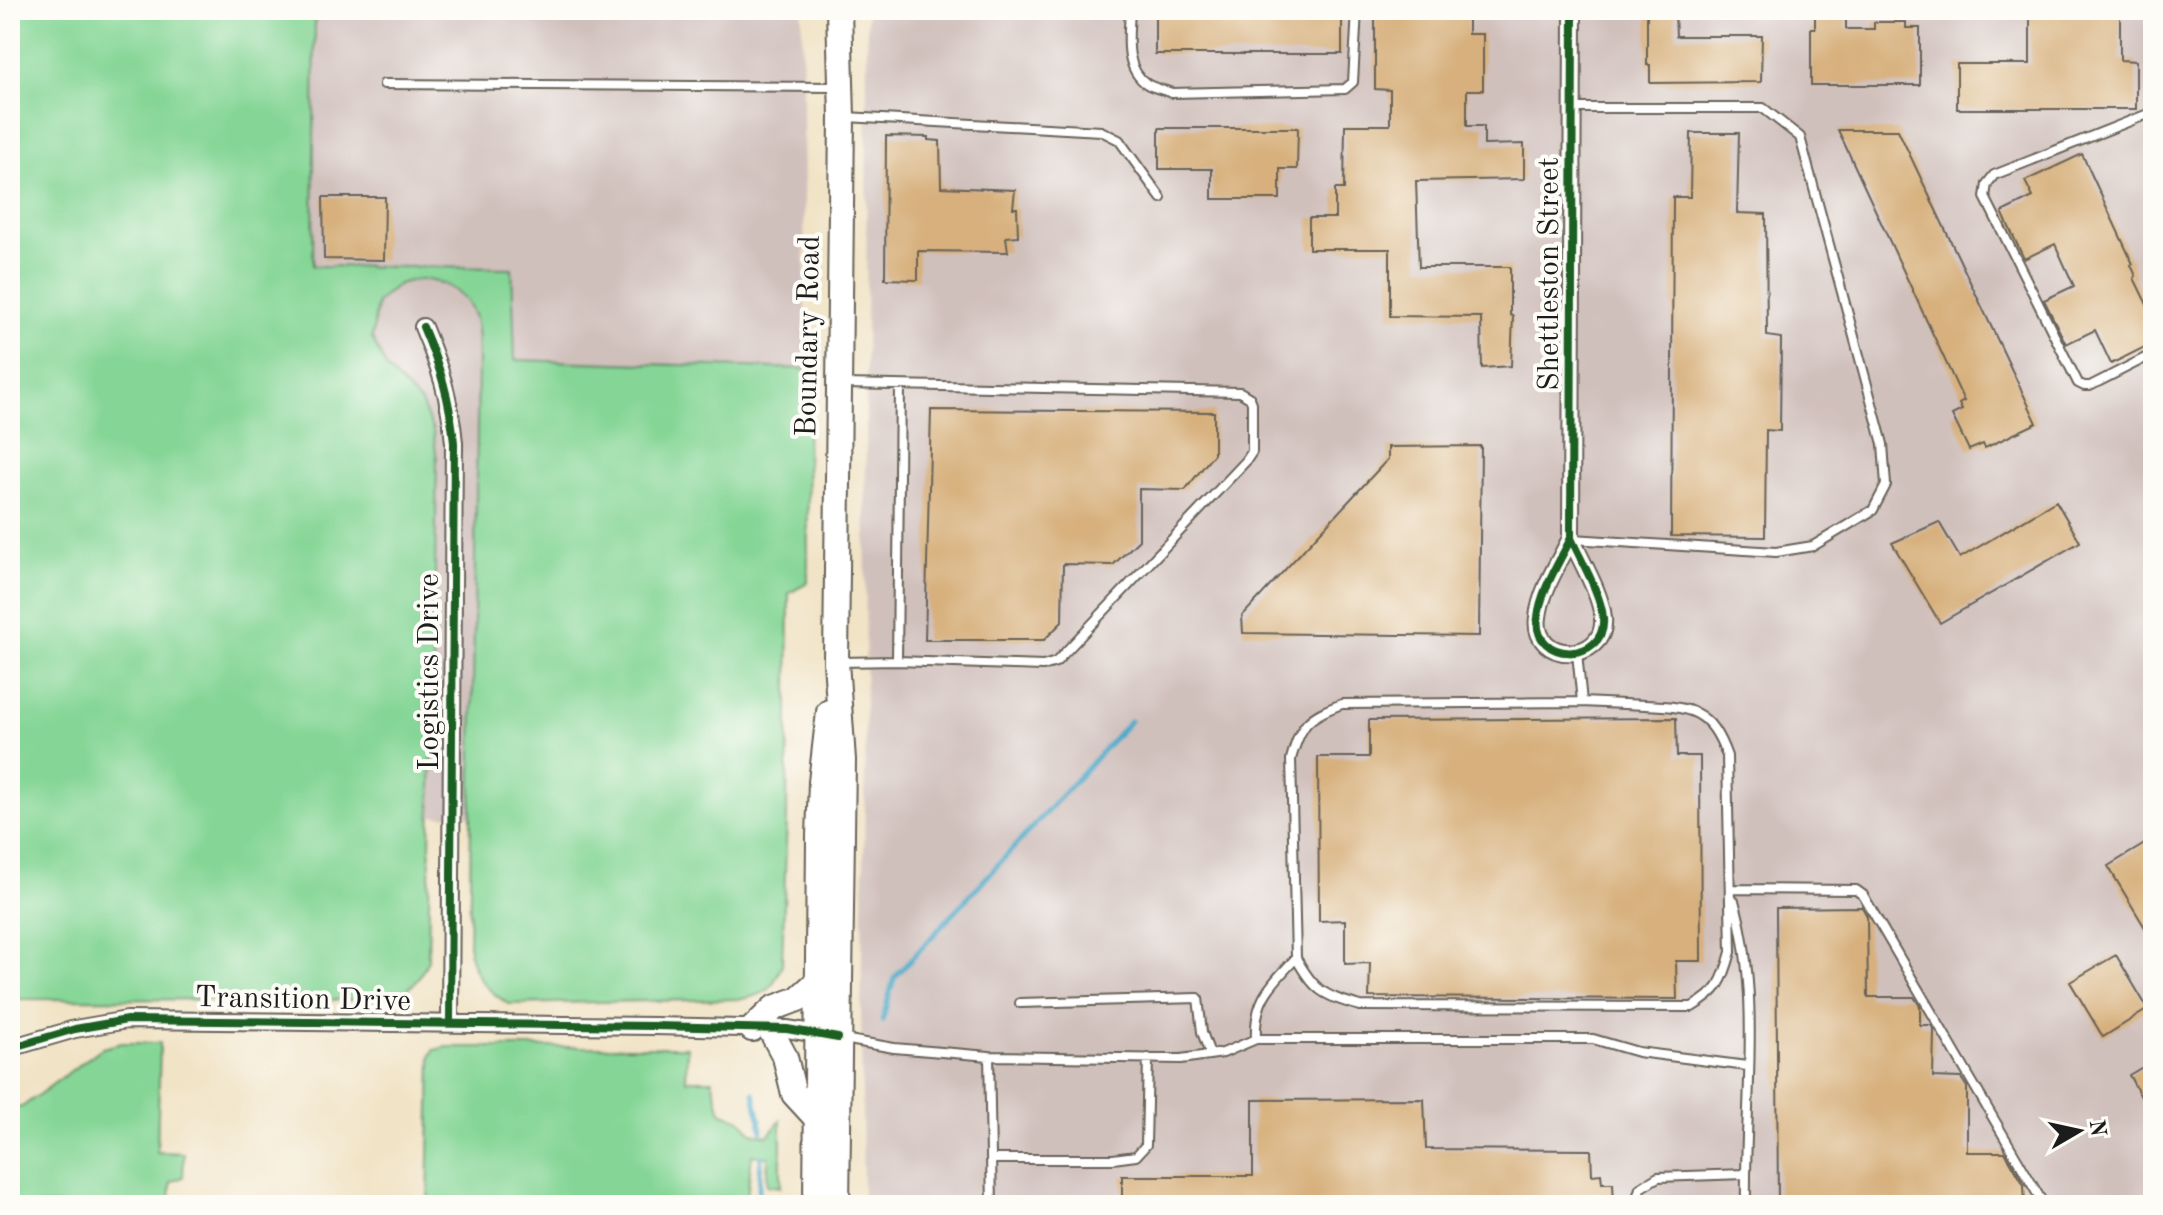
<svg xmlns="http://www.w3.org/2000/svg" width="2163" height="1215" viewBox="0 0 2163 1215" font-family="'Old Standard TT',serif">
<style>
.industrial{fill:#d0c0bc}
.green{fill:#85d696;stroke:#507959;stroke-width:2}
.lines{fill:none;stroke-linecap:round;stroke-linejoin:round}
.stream{stroke:#49a9c8;stroke-width:5}
.building{fill:#d7b07d}
.lane-casing{stroke:#676258;stroke-width:12}
.street-casing{stroke:#676258;stroke-width:20}
.secondary-casing{stroke:#676258;stroke-width:28}
.lane{stroke:#fff;stroke-width:8}
.street{stroke:#fff;stroke-width:16}
.secondary{stroke:#fff;stroke-width:24}
.cycleway-casing{stroke:#fdfcf7;stroke-width:13}
.cycleway{stroke:#1b5e20;stroke-width:8}
.labels{text-anchor:middle;stroke-width:8;stroke-linejoin:round;paint-order:stroke}
.street-label{font-size:30px;fill:#1c1c1c;stroke:#fdfcf7}
</style>
<rect width="100%" height="100%" fill="#fdfcf7"/>
<filter id="ink" filterUnits="userSpaceOnUse"><feTurbulence type="fractalNoise" baseFrequency=".0125" numOctaves="2"/><feDisplacementMap in="SourceGraphic" scale="16" xChannelSelector="R" yChannelSelector="G"/><feConvolveMatrix kernelMatrix="1 2 1 2 8 2 1 2 1" color-interpolation-filters="sRGB"/></filter>
<filter id="wash" filterUnits="userSpaceOnUse"><feTurbulence type="fractalNoise" baseFrequency=".006" numOctaves="4" result="noise"/><feDisplacementMap in="SourceGraphic" scale="32" xChannelSelector="R" yChannelSelector="G"/><feGaussianBlur stdDeviation="1.8" result="paint"/><feColorMatrix in="noise" values="0 0 0 0 0 0 0 0 0 0 0 0 0 0 0 0 0 1.4 0 .05"/><feComposite in="paint" operator="in"/></filter>
<g filter="url(#wash)">
<rect width="100%" height="100%" fill="#f1e3c6"/>
<path class="industrial" d="M315 10H802L808 583 789 593 787 815 318 816 313 294Z
M867 10H2153V1205H863L861 1006 865 805Z"/>
<path class="green" d="M10 10H315L313 266 512 268 515 360 807 369 808 583 789 593 787 815 782 965C772 990 768 994 742 999L508 1004C485 988 476 980 469 951L478 361C477 349 479 335 476 323 469 288 434 273 402 283 393 286 384 296 377 303L372 338 387 369 421 403 433 430 437 460 428 960C416 986 409 992 381 1000L10 999Z
M122 1043H160L157 1152 184 1153 183 1177 171 1182 170 1205H10V1108L22 1107 102 1048Z
M446 1047H687L686 1080H712L721 1112 741 1120 752 1133 768 1136 781 1120V1187L767 1185 768 1157 752 1155 746 1205H428L431 1056 434 1050Z"/>
<g class="lines">
<path class="stream" d="M882 1021 894 978 1130 721
M754 1093 762 1131
M758 1205 761 1157"/>
</g>
<g id="blocks">
<path class="building" d="M1155 10H1342V54H1155Z
M1375 10H1468V34H1483V90H1467V126H1484V145L1524 144V179L1416 181 1419 267H1510V315L1513 316 1511 366 1482 368 1481 317 1390 316V249H1309V218H1335V189H1344L1345 125H1390V90L1375 89Z
M1815 10H1846V29H1874V22H1906V28H1920V85H1811V28H1815Z
M2030 10H2120V60L2136 61V109H1957V64H2030Z
M1647 13H1675L1676 36H1762L1761 82 1650 83V65H1647Z
M1159 128H1298L1297 169H1280V199H1212V169H1159Z
M1838 130H1898L2037 423 1985 448 1983 444 1969 450 1952 415 1962 410 1959 404 1964 401Z
M1691 133H1739L1737 213 1766 214 1767 336 1781 338 1780 431 1766 430 1765 537 1671 536 1673 197H1690Z
M886 136 928 137V140L940 141 941 187 1015 190 1013 208H1017L1018 236 1006 237 1008 252 918 251V280L885 279Z
M2082 154 2133 264 2131 265 2136 276 2134 278 2153 317V343L2111 364 2095 330 2066 344 2044 300 2074 286 2055 244 2024 259 2002 212 2033 197 2025 181Z
M323 197H385L384 260 324 259Z
M931 410 1214 412V454L1185 490 1139 489V540L1113 565 1063 564 1062 622 1044 640H925Z
M1481 446 1479 636 1243 633 1242 616 1388 459V447Z
M2056 501 2080 542 1940 623 1892 543 1939 522 1960 558Z
M1676 718 1677 756H1700L1701 961H1676L1677 999 1369 997 1370 963 1345 964V920L1319 921 1318 757H1369V720Z
M2153 839V941L2108 866Z
M1862 907 1867 916 1868 997H1914L1920 1006V1025H1931L1934 1030 1933 1077 1961 1078 1967 1087V1152H2005L2024 1185 2025 1205H1778L1776 908Z
M2116 955 2148 1009 2103 1037 2070 982Z
M2153 1061V1091L2141 1097 2129 1075Z
M1424 1099 1426 1149 1591 1150 1592 1175 1601 1174 1602 1183H1613L1614 1205H1122V1176H1253V1100Z"/>
</g>
</g>
<g filter="url(#ink)">
<use href="#blocks" fill-opacity="0" stroke="#676258" stroke-width="2"/>
<g class="lines">
<defs>
<path id="lane" d="M1130 10C1129 34 1123 68 1147 84 1153 88 1165 90 1172 93L1345 89 1353 82 1357 10
M384 84 840 87
M2153 112 1994 175 1987 184 1985 197 2078 383 2084 386H2090L2153 354
M846 117 1101 131 1119 140 1161 198
M1573 539 1776 552 1813 546 1873 510 1886 485 1883 444 1800 137 1763 108H1573
M1577 653 1582 702
M897 661 900 386
M840 662 897 661 1043 666 1056 662 1246 461 1252 452V403L1250 398 1240 392 844 384
M1582 702C1603 703 1624 704 1645 705 1691 707 1710 709 1727 756L1731 952C1723 982 1718 992 1692 1007L1360 1006C1323 995 1315 992 1296 958L1291 759C1301 724 1307 717 1342 704Z
M1730 889 1856 890 1863 895 2044 1205
M1734 901C1762 995 1744 1107 1746 1205
M1020 1003 1198 998 1202 1032 1210 1054
M843 1039 894 1048 989 1056 1181 1059 1223 1053 1256 1039H1593L1638 1052 1747 1066
M1256 1039C1254 999 1270 986 1296 958
M989 1056 992 1205
M991 1159H1113L1136 1156 1146 1145 1148 1058
M1635 1205 1640 1188 1658 1177 1745 1174"/>
<path id="street" d="M423 327C440 367 450 398 454 443L450 1023
M1571 538C1559 563 1541 590 1538 617 1531 664 1607 664 1603 618 1601 594 1581 561 1571 538L1573 10
M10 1048 75 1029 127 1020 655 1026 787 1029 825 1035"/>
<path id="secondary" d="M752 1029 774 1008 798 999 818 981
M770 1029 785 1057 794 1094 817 1119
M816 1205 819 836 821 782 829 712
M837 1205 843 760 836 662 842 117 839 10"/>
</defs>
<use href="#lane" class="lane-casing"/>
<use href="#street" class="street-casing"/>
<use href="#secondary" class="secondary-casing"/>
<use href="#lane" class="lane"/>
<use href="#street" class="street"/>
<use href="#secondary" class="secondary"/>
<defs>
<path id="cycleway" d="M423 327C440 367 450 398 454 443L450 1023
M1571 538C1559 563 1541 590 1538 617 1531 664 1607 664 1603 618 1601 594 1581 561 1571 538L1573 10
M10 1048 75 1029 127 1020 655 1026 787 1029 838 1038"/>
</defs>
<use href="#cycleway" class="cycleway-casing"/>
<use href="#cycleway" class="cycleway"/>
</g>
</g>
<g class="labels">
<g class="street-label">
<text transform="translate(1548 274) rotate(-90)" y="10">Shettleston Street</text>
<text transform="translate(807 336) rotate(-89)" y="10">Boundary Road</text>
<text transform="translate(428 672) rotate(-90)" y="10">Logistics Drive</text>
<text transform="translate(303 998) rotate(1)" y="10">Transition Drive</text>
</g>
</g>
<rect width="2163" height="1215" fill="none" stroke="#fdfcf7" stroke-width="40"/>
<g transform="translate(2079 1131) rotate(81)" stroke="#fdfcf7" stroke-width="6" paint-order="stroke">
<path d="M0-6L14 30L0 20L-14 30Z" fill="#1c1c1c"/>
<text y="-12" font-size="22" font-weight="bold" text-anchor="middle" fill="#1c1c1c">N</text>
</g>
</svg>
